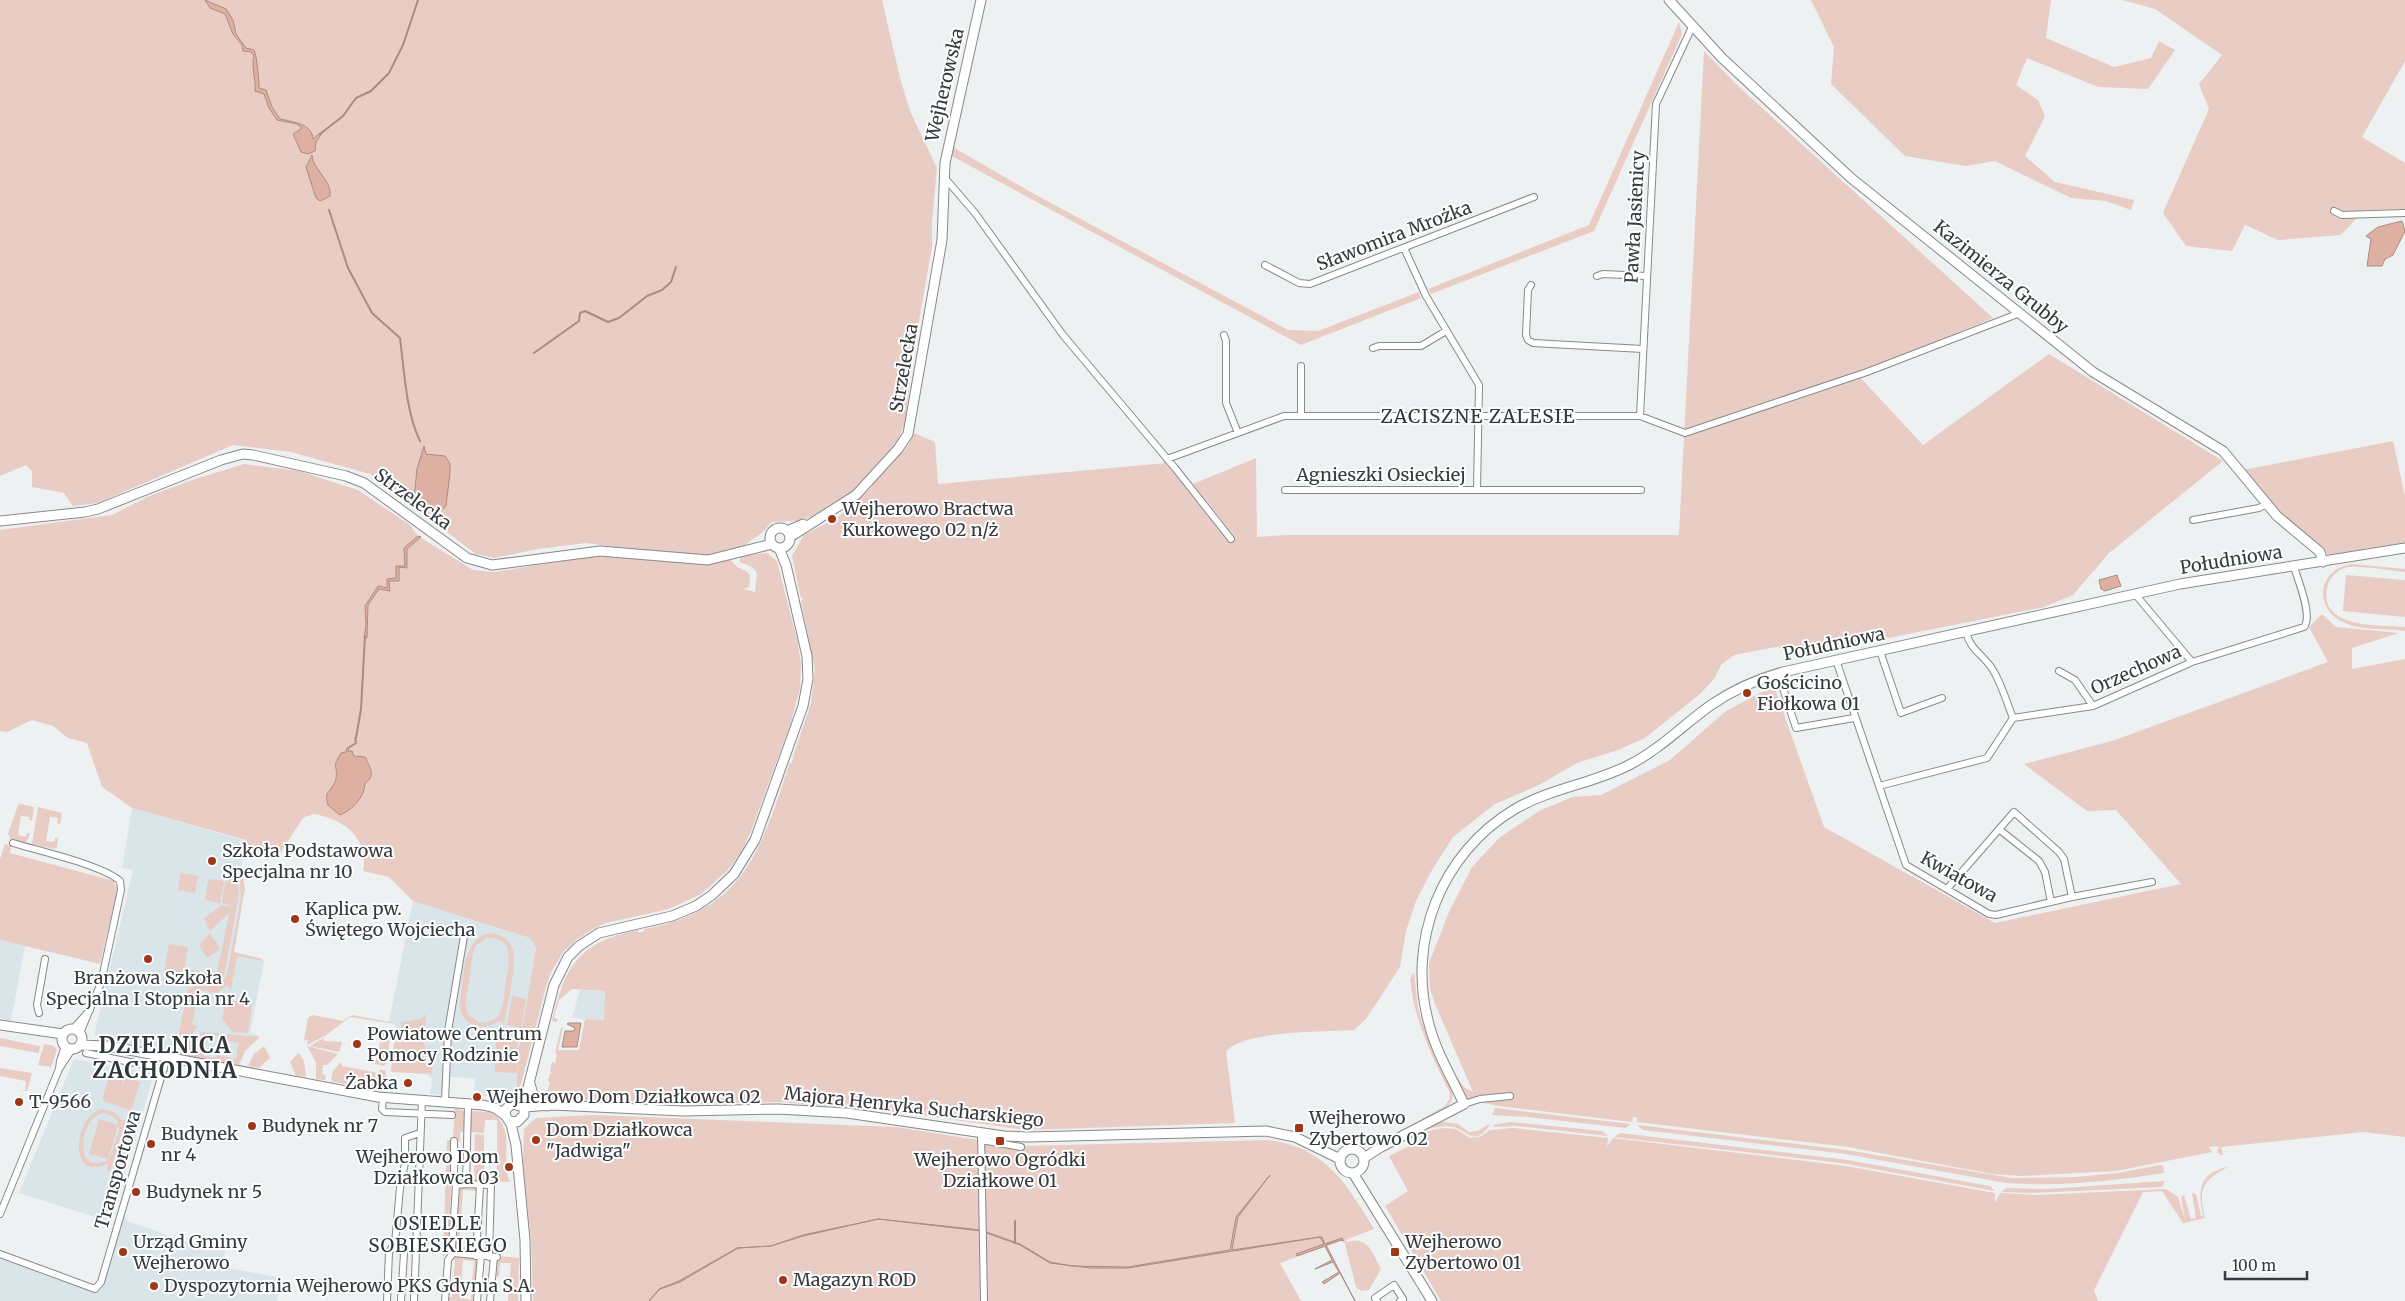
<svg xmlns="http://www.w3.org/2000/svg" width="2405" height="1301" viewBox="0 0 2405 1301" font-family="Merriweather,serif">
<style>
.built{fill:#d9e5e9}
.green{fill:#e9ccc3;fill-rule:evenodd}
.water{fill:#deb0a1;stroke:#ac8c82}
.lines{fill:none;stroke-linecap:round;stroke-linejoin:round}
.stream{stroke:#ac8c82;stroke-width:2}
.minor-casing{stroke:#868a8b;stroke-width:8}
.tertiary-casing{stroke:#868a8b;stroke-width:11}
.secondary-casing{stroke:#868a8b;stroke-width:11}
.minor{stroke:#fff;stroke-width:6}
.tertiary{stroke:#fff;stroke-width:9}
.secondary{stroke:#fff;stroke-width:9}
.poi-dot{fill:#9e3714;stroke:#fcfeff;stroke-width:2}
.labels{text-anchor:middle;stroke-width:4;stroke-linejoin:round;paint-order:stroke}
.street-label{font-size:18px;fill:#38393a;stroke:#fcfeff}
.poi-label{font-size:18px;fill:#38393a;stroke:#fcfeff;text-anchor:start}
.neighbourhood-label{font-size:19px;letter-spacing:1px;fill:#333637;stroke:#fcfeff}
.district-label{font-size:22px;font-weight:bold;letter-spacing:1px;fill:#333637;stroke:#fcfeff}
</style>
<rect width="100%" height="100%" fill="#edf1f2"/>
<path class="built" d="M132 808 246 841 241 868 245 887 234 952 262 959 264 961 250 1033 259 1036 245 1048 239 1064 180 1053 179 1050 171 1051 94 1036 133 870 122 868Z
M413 901 530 938 536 948 519 1047 516 1092 512 1096H474L475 1078 450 1077 449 1095 430 1094 432 1079 427 1074 391 1072 397 1027 389 1022Z
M0 940 25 946 11 1020 0 1018Z
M580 990 605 991 604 1020 572 1018Z
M74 1059 154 1073 111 1222 19 1193Z
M124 1213 127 1221 203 1247 204 1243 226 1249 222 1267 282 1278 277 1301H0V1257L101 1290Z"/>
<path class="green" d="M0 0H882L900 78 910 111 937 168 932 222V247L913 355 905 423 898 440 878 463 879 465 855 491 832 507 817 513 814 516 796 521 772 522 762 533 742 547 713 556 659 553 586 543 538 549 494 558 476 554 370 474 291 452 233 445 98 503 73 506 64 493 32 487V471L26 465 0 476ZM424 447 425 455 445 456 450 473 446 506 442 509 422 508 414 494 417 469Z
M1811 0H2051L2046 38 2114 67 2151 58 2159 41 2175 50 2148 89 2098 87 2027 58 2016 85 2038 100 2045 116 2025 156 2055 182 2134 200 2131 210 2106 201 2071 198 1995 161 1966 166 1905 156 1831 84 1834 47Z
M2122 0H2405V61L2362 137 2405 163V209L2364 210 2341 235 2278 240 2245 225 2232 251 2186 246 2163 213 2209 109 2199 84 2222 55 2155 9Z
M1679 22 1682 34 1594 231 1431 294 1428 289 1589 225Z
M1704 51 1739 87 1993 318 1857 374 1923 445 2049 354 2223 461 2109 553 2073 595 2044 607 1863 643 1803 651 1776 647 1734 655 1721 665 1714 679 1700 694 1645 738 1618 750 1577 763 1537 786 1495 804 1453 837 1432 870 1416 901 1406 931 1400 967 1366 1019 1354 1030C1323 1032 1248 1030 1226 1051L1235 1123 1025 1130 913 1114 780 1102 689 1104 544 1099 546 1090H548L550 1082 548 1081 550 1073H552L550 1071 552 1062 555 1063 557 1054 555 1053 561 1028H563L558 1050H579L585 1019 604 1020 605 991 572 989 559 1000 554 1017 558 1020 556 1022 552 1021C565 966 579 942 638 930L639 933 644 931V929C746 910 760 850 790 763H792L793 757 811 703 815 670 801 601 803 600 800 595 792 556 804 535 838 517 868 491 872 487V482L884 469 886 471 909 444 914 433 935 442 938 484 1166 463 1226 539 1236 538 1193 484 1256 458 1257 537 1285 535H1679Z
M953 143 956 149 1034 194 1288 330 1318 331 1419 292 1421 298 1301 345 950 155Z
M2393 441 2405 496V546L2376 550 2369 548 2330 556 2267 501 2243 470Z
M244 464 299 471 358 490 410 525 418 536 473 570 493 572 607 554 730 559 737 567 746 571 750 575 749 587 744 589 755 592 757 573 752 567 740 562V556L767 553 777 561 798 644 801 664 800 688 791 722 750 834 741 852 727 871 701 894 669 909 606 923 593 929 576 940 564 951 552 970 546 987 521 1084 516 1092 519 1047 536 948 530 938 413 901 389 877 363 871C370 839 343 818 313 814L303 818 280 853 245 845 246 840 132 808 102 787 87 743 68 738 53 726 32 720 7 732 0 731V530L112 515 147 497 192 480ZM354 754 369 762C364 790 364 798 340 815L328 805 325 796C328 791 335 785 336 779 337 769 332 763 340 755Z
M2352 564 2405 569V572C2390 571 2356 564 2344 568 2335 572 2329 579 2327 588 2319 629 2380 625 2405 627V631C2386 628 2360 631 2343 622 2312 608 2319 568 2352 564Z
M2346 575 2405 580V617L2343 611Z
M2322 614 2336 627 2399 633 2352 648V669L2405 659V1137L2364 1132 2221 1147 2223 1155H2221L2217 1152 2219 1146 2209 1147 2212 1152 2116 1171 2022 1176 1992 1174 1848 1147 1637 1122V1117H1633L1632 1122 1498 1106 1467 1099 1453 1075 1455 1074 1464 1087 1473 1092 1435 1004 1430 989 1429 963 1449 912 1472 867 1500 837 1539 811 1572 797 1601 795 1670 760 1726 711 1764 691 1775 689 1824 827 1995 923 2181 884 2116 810 2087 811 2024 764 2112 741 2328 662 2309 627Z
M789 762C758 848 745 908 644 928L660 923 737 877 757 844 786 764Z
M21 804 34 807 32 821 29 820V817L21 816 18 835 26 837 27 833H30L26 843 11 840 8 834 18 805Z
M38 807 62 813 60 824 57 823 58 818 50 817 46 841 54 842 55 838H58L57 847 54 849 32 844Z
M5 844 11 846 10 853 114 881 117 892 100 964 0 940V859Z
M241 870 245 887 234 952 262 959 264 961 237 956 231 990 227 985 218 993 198 990V993L206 995 204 1002 197 1001 192 1024 197 1026 193 1033 177 1043 188 989C201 979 217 994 227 975L241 898 239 878 242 877Z
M181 873 198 876 195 893 178 890Z
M211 879 224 881 220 903 205 900 208 881Z
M230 879 237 883 239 894 224 976 215 983H195L187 987 191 970 214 974 217 973 231 905 222 903 225 882H228Z
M221 905 230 906 229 913 210 931 204 919Z
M210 933 220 949 207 958 199 945Z
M489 933C499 934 510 939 513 950 517 965 507 1006 504 1024L499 1021C482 1033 460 1025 460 1003 464 979 461 940 489 933ZM487 938C518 937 508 967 505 986 504 994 504 1009 498 1016 493 1021 487 1022 480 1023L467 1014 466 1002 473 952 476 945Z
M169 944 188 947 182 983 163 980Z
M1414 972 1418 1008 1425 1031 1453 1090 1452 1100 1446 1109 1372 1147 1445 1106 1450 1098 1449 1091C1431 1054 1414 1020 1410 979Z
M512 996 526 999 521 1028 507 1025Z
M228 1000 252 1004 248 1033 233 1032 222 1019 225 1002H228Z
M426 1014 425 1029 423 1032 401 1028V1023H398L420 1019Z
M312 1015 343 1021 352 1015 389 1022 394 1021 390 1023 350 1017 325 1036 307 1045 308 1040H304L308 1018Z
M369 1026 391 1031 387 1062 384 1066 375 1064 372 1061 376 1059 378 1050 375 1048H379L381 1035 377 1031 369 1033Z
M202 1032 260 1037 245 1051 239 1065 180 1054 179 1050ZM208 1034 220 1036 219 1039 239 1043 236 1059 217 1055 216 1058 204 1056Z
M407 1033 422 1035 426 1050 433 1051 432 1074 391 1072 394 1043Z
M496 1036 518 1037 517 1073 495 1072Z
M0 1038 40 1046 39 1053 0 1046Z
M324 1038V1041L342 1042 339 1052 310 1046Z
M44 1044 54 1046 57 1050 51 1067 38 1065Z
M264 1046 270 1058 259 1068 248 1066 254 1054Z
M307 1046 338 1054 327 1065H323L322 1074 326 1075 325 1080 316 1079V1062Z
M299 1053 304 1061 306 1077 296 1076 290 1062Z
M341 1062 342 1066 378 1073 381 1069 386 1071 384 1092 330 1081H333L331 1079 333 1071Z
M0 1068 32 1073 27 1091 19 1090H25L26 1081 0 1076Z
M109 1076 123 1080 122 1087 125 1078 140 1082 131 1111 102 1100Z
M455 1108 465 1111V1131L460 1132V1141L451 1142V1178L453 1185 451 1186 448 1247H451L450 1251 443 1257 447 1140H453Z
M1495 1108 1631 1124 1625 1128 1528 1117 1492 1115Z
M103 1109 114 1112 121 1120H126L110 1171 107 1170 108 1164C67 1183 73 1115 103 1109ZM102 1113H107L117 1120 119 1131 109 1159C74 1179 77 1121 102 1113Z
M471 1111 491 1112C517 1128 500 1160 510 1182L475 1181 474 1163 484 1164 485 1179H497V1120H485L484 1133 471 1132Z
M593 1115 896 1127 978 1140 982 1301H533L531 1240 523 1164 524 1129 536 1118Z
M99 1119 118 1125 108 1159 89 1154Z
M1444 1122 1458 1124 1469 1132 1478 1131 1489 1124V1126C1474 1148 1466 1129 1453 1127 1442 1125 1432 1128 1422 1131L1437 1123Z
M1510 1122 1602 1131 1608 1136 1516 1126 1495 1127 1493 1125Z
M1637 1125 1847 1150 2011 1178 2076 1177 2118 1173 2160 1165 2163 1166 2164 1173C2114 1181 2056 1187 2006 1183L1846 1154 1643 1130Z
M1443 1128 1456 1129 1470 1138 1480 1137 1490 1130 1513 1128 1608 1138 1607 1147 1613 1138 1846 1166 1995 1193V1203L2000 1193 2037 1195 2166 1189 2178 1197 2185 1220 2181 1197 2184 1195 2191 1219 2196 1218 2192 1193 2196 1194 2201 1216H2203C2200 1199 2196 1183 2213 1172 2218 1170 2224 1167 2228 1167 2202 1181 2198 1189 2205 1218L2183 1223 2162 1191 2143 1192 2094 1290 2098 1301H1441L1385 1206 1408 1191 1389 1156 1420 1141 1425 1136 1423 1132Z
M1620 1133 1848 1160 1990 1186 1995 1191 1841 1163 1614 1137Z
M475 1134 484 1135V1161H474Z
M1267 1140C1324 1146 1347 1184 1374 1229L1345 1240 1348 1242C1369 1236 1372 1253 1381 1269L1369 1290 1361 1291 1356 1287 1344 1240 1280 1263 1301 1301H988L983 1143 1021 1146Z
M2165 1181 2162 1187 2033 1193 2001 1192 2006 1188 2048 1189Z
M457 1187 472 1189 473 1187 477 1188V1191L463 1190 459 1247 474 1249 471 1252 470 1250H462V1251L454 1249Z
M454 1256 476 1258 478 1260 476 1281H472L474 1261 463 1260 460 1298 471 1300 472 1285 476 1286 475 1301H447L448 1297H452L455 1260 451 1259Z
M497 1256 519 1258 518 1301H508L511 1263H500L499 1277 495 1276Z"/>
<path class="water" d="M205 0 226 9 233 20 236 34 246 48 254 50C257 57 259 79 259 88L266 90 272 107 280 119C294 122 312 124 313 139L320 133H322L316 142 315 151 308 154 301 152 293 134 302 128 297 124 277 120 269 108 264 94 255 91C256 78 251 68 254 56L251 52 243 51 242 45 233 34 225 14 210 8Z
M312 155C313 170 332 180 330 196L320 201 316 198 306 167Z
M2402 221 2405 231 2393 255 2385 259 2382 266H2367L2371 239 2366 236 2378 227Z
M424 446 426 454 445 456 450 464V473L446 506 440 511V509L422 508 414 498 417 469Z
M418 536 421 537 407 549V568L399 567V581H389L390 591 379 589 368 605 367 638H364L366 625 365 606 378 586 387 588V579L396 578V566H405L404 548Z
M2117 575 2121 586 2105 591 2101 589 2099 580Z
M355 737 357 743 349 748 348 751H352L354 756 365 757C369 765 377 776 365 783 365 797 352 810 340 815L328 805 326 796C328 791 335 785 336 779 338 764 331 769 341 753L346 752 347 748 355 743Z
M568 1023H581L577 1047H562L565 1031H574L575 1028 567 1024Z
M1270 1175 1238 1217 1232 1250 1320 1237H1322L1325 1244 1342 1238 1344 1241 1341 1240 1326 1245 1355 1301 1340 1273 1324 1284 1322 1282 1339 1272 1333 1262 1315 1269 1332 1260 1325 1246 1297 1256 1296 1254 1324 1244 1320 1237 1128 1268H1091L1050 1263 1020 1245 981 1231 878 1219 803 1236 771 1246 738 1248 680 1282 660 1289 649 1301 659 1289 679 1281 737 1248 771 1246 803 1235 879 1219 981 1230 1020 1244 1050 1262 1071 1266 1128 1267 1230 1250 1236 1217Z"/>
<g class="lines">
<path class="stream" d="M320 134 343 116 356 98 371 91 389 73 403 45 418 0
M329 210 348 268 372 313 400 338C404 369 406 413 420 441
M534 353 579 321 580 313 585 311 608 322 619 318 647 296 662 290 671 282 676 267
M435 519 439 515
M356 738 361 709 365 636
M1015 1221V1243"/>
<defs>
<path id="minor" d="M944 177 975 213 1063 335 1175 468 1231 539
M2334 211 2342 215 2405 213
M1404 248 1426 296 1479 385 1477 490
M1265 265 1299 283 1310 284 1534 197
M1597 276 1603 274 1647 276
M1531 285 1528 290 1526 335 1528 340 1533 343 1643 349
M1224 335 1226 341V403L1238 433
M1373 348 1379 346H1421L1446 331
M1301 416V366
M1640 416 1656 104 1692 27
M1167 459 1284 416H1640L1685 433 1867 372 2020 313
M1285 490H1641
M2193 520 2259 508 2267 504
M2135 594 2192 662
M1966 632C1970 650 1984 655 1993 670 2002 685 2007 703 2013 718
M1880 651 1901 713 1942 698
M1836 660 1906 865 1989 914 1996 915 2072 897 2152 882
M2059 671 2075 680 2093 706
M1778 673 1796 728 1854 718
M2013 718 2093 706 2192 662 2304 627C2313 616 2298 580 2294 567
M1879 786 1987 758 2013 718
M2000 830 2039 861 2045 872 2051 902
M13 843C39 851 102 865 120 881L121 890 101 983 80 1033
M1947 889 2014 812 2059 852 2064 859 2072 897
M39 1013 37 1005 45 959
M73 1029 90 1010
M86 1053 164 1069
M59 1069 60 1061 65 1046
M383 1098 382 1109 385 1112 452 1115
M445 1101 448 1031 465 930
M1464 1104 1480 1099 1510 1096
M981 1132 984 1301
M981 1140 1021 1147
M454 1141V1182L456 1185 466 1184 468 1104
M466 1184 491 1185 489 1257
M456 1185 452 1247 453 1253 497 1257
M0 1214 59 1069 72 1049
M394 1245 404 1253 401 1301
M0 1254 95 1289 101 1282 167 1057
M476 1256 480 1185
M387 1301 389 1252 395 1243 400 1188 405 1163V1138L420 1133
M414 1301 422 1100
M445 1301 448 1260 453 1253
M477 1301 481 1256
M490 1301 494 1257
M1377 1301 1375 1298 1394 1285 1403 1299 1400 1301"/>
<path id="tertiary" d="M1669 0 1722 58 1851 178 2093 372 2223 451 2277 516 2320 552 2323 562
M787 531 803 524
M790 537 856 495 898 449 908 434 942 240 945 163 981 0
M0 1025 63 1034
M62 1039a10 10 0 1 1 20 0a10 10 0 1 1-20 0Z
M80 1045 108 1046 378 1097 483 1105 495 1108 505 1115
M524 1107 552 1105 684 1111 778 1109 847 1113 1004 1136 1029 1137 1266 1131 1295 1137 1340 1159
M1340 1161a12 12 0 1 1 24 0a12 12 0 1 1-24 0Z
M1364 1158 1381 1147 1464 1104C1452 1078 1436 1052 1429 1024 1406 942 1441 853 1515 809 1551 788 1592 784 1629 765 1659 750 1683 725 1711 705 1733 690 1757 679 1783 672L2180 584 2405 548
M1353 1173 1432 1301"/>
<path id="secondary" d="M0 521 85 512 98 509 221 460 243 454 253 455 346 476 364 483 467 558 492 565 600 551 708 560 772 544
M770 538a10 10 0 1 1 20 0a10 10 0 1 1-20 0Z
M530 1084 534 1097 547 1106
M524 1107 512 1104 506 1109 505 1115 511 1124 516 1145 525 1240 526 1301
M510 1121 517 1122 524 1115V1103L554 985 568 957 579 946 599 933 672 916 696 906 712 895 734 874 755 840 803 706 808 679 807 656 786 565 779 548"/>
</defs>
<use href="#minor" class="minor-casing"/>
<use href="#tertiary" class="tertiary-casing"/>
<use href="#secondary" class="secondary-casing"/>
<use href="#minor" class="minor"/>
<use href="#tertiary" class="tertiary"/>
<use href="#secondary" class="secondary"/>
</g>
<g class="poi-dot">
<circle cx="832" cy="519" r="5"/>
<circle cx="1747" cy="693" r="5"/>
<circle cx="212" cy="861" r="5"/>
<circle cx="295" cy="919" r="5"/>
<circle cx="148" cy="959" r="5"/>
<circle cx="357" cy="1044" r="5"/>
<circle cx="408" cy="1083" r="5"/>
<circle cx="477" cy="1097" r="5"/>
<circle cx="19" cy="1102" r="5"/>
<circle cx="252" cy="1126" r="5"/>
<rect x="1294" y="1123" width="10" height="10" rx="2.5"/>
<circle cx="536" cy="1140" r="5"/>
<rect x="995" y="1136" width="10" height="10" rx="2.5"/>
<circle cx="151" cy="1144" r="5"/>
<circle cx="509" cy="1167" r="5"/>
<circle cx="136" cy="1192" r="5"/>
<circle cx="123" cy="1252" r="5"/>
<rect x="1390" y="1247" width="10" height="10" rx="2.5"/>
<circle cx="783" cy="1280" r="5"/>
<circle cx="154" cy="1286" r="5"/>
</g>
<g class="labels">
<g class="street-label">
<text transform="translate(945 85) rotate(-77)" y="6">Wejherowska</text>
<text transform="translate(1635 217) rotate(-87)" y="6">Pawła Jasienicy</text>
<text transform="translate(1394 236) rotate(-21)" y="6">Sławomira Mrożka</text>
<text transform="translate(2001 277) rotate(39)" y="6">Kazimierza Grubby</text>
<text transform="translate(904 368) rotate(-80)" y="6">Strzelecka</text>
<text x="1381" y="481">Agnieszki Osieckiej</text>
<text transform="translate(413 499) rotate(36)" y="6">Strzelecka</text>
<text transform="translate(2231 560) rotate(-9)" y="6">Południowa</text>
<text transform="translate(1834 644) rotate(-12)" y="6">Południowa</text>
<text transform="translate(2136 670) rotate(-24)" y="6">Orzechowa</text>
<text transform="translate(1959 877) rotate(29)" y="6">Kwiatowa</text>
<text transform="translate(914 1107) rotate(6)" y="6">Majora Henryka Sucharskiego</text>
<text transform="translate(118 1170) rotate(-74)" y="6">Transportowa</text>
</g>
<g class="poi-label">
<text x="842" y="515">Wejherowo Bractwa<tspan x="842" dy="21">Kurkowego 02 n/ż</tspan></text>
<text x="1757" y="689">Gościcino<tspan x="1757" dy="21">Fiołkowa 01</tspan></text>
<text x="222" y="857">Szkoła Podstawowa<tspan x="222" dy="21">Specjalna nr 10</tspan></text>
<text x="305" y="915">Kaplica pw.<tspan x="305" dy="21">Świętego Wojciecha</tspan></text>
<text x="148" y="984" text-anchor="middle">Branżowa Szkoła<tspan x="148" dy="21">Specjalna I Stopnia nr 4</tspan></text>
<text x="367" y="1040">Powiatowe Centrum<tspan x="367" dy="21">Pomocy Rodzinie</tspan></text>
<text x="398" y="1089" text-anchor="end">Żabka</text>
<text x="487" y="1103">Wejherowo Dom Działkowca 02</text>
<text x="29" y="1108">T-9566</text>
<text x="1309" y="1124">Wejherowo<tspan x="1309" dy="21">Zybertowo 02</tspan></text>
<text x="262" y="1132">Budynek nr 7</text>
<text x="546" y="1136">Dom Działkowca<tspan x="546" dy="21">"Jadwiga"</tspan></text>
<text x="161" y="1140">Budynek<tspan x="161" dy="21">nr 4</tspan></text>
<text x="499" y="1163" text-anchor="end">Wejherowo Dom<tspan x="499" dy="21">Działkowca 03</tspan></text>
<text x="1000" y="1166" text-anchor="middle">Wejherowo Ogródki<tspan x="1000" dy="21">Działkowe 01</tspan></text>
<text x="146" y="1198">Budynek nr 5</text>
<text x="133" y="1248">Urząd Gminy<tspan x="133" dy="21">Wejherowo</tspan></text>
<text x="1405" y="1248">Wejherowo<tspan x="1405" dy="21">Zybertowo 01</tspan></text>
<text x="793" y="1286">Magazyn ROD</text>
<text x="164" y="1292">Dyspozytornia Wejherowo PKS Gdynia S.A.</text>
</g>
<g class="neighbourhood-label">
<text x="1478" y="423">ZACISZNE ZALESIE</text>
<text x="438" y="1230">OSIEDLE<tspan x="438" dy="22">SOBIESKIEGO</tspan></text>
</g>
<g class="district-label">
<text x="165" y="1053">DZIELNICA<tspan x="165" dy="25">ZACHODNIA</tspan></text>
</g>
</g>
<path d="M2225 1271v8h82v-8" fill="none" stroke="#38393a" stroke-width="2.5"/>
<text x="2232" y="1271" font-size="15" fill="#38393a" stroke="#fcfeff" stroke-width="4" paint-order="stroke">100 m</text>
</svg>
